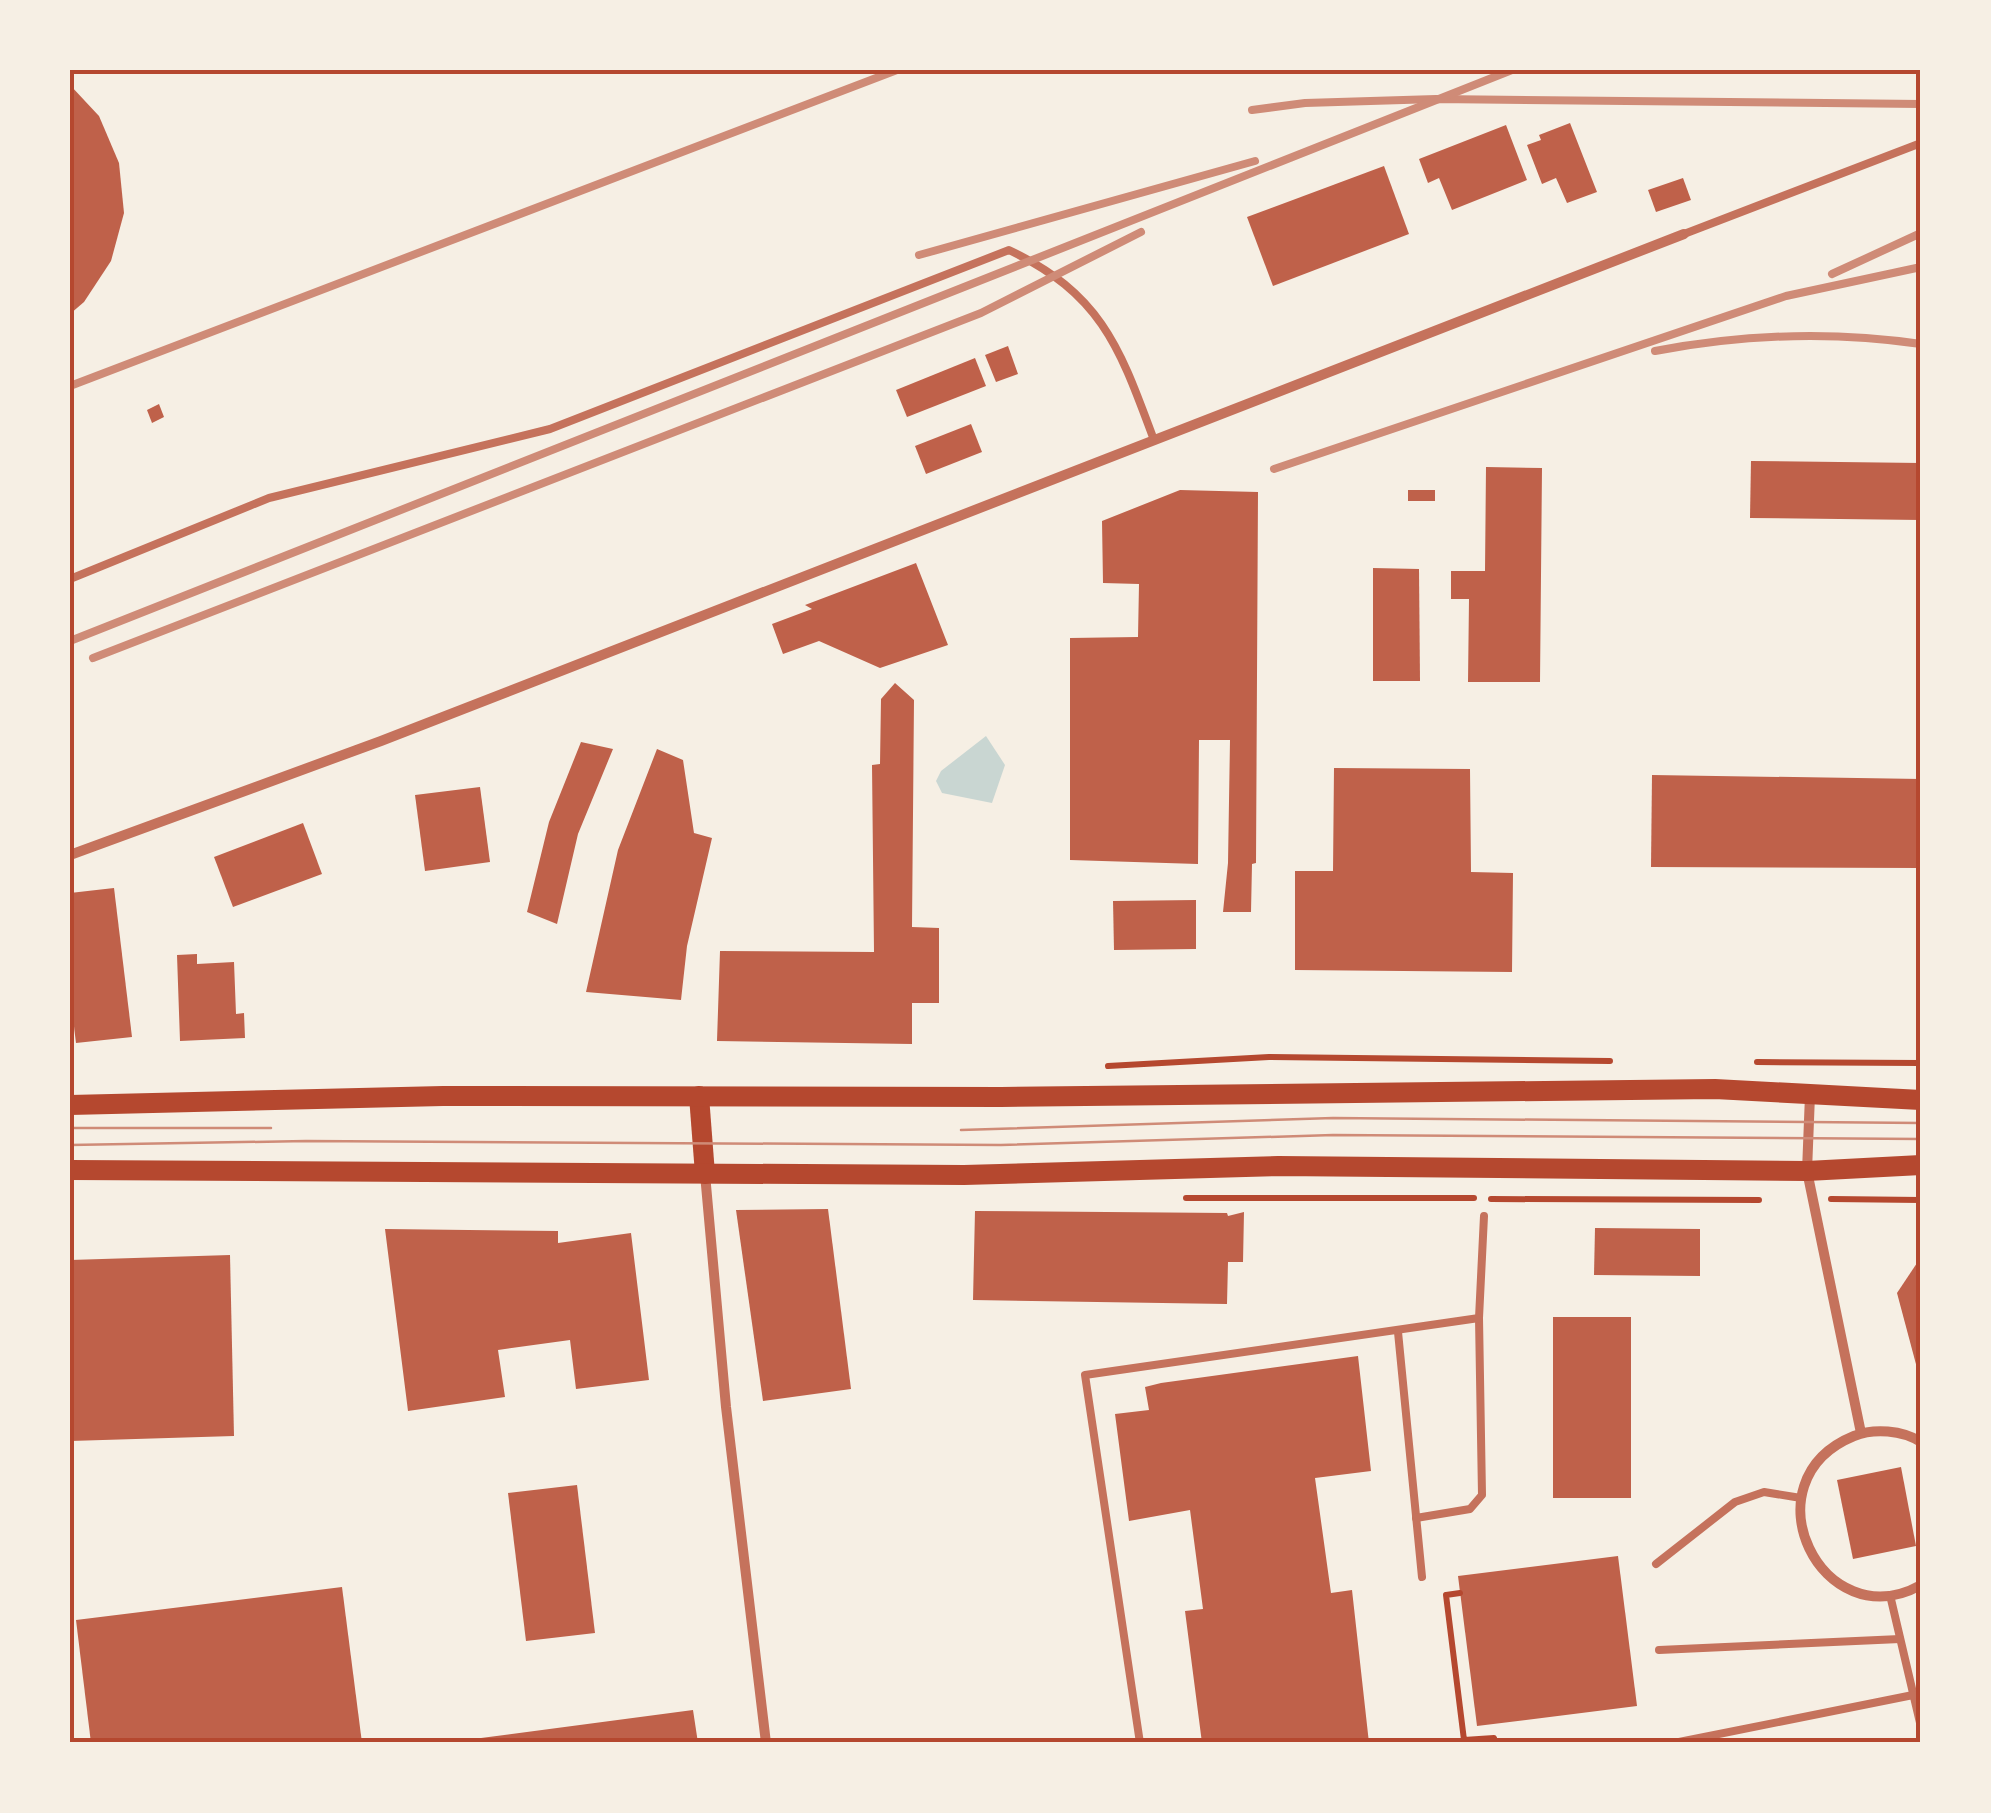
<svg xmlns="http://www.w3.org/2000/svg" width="1991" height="1813" viewBox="0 0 1991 1813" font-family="'Source Serif 4',serif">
<rect width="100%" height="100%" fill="#f6efe4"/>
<path fill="#c9d6d2" d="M 986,736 L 1005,765 L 992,803 L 942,793 L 936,781 L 941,771 Z"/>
<g fill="#bf614a">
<path d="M 70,85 L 99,116 L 119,163 L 124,213 L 111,261 L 84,302 L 70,314 Z"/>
<path d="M 1570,123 L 1597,192 L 1567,203 L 1556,178 L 1542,184 L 1527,145 L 1541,140 L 1539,135 Z"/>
<path d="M 1506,125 L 1527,180 L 1452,210 L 1439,178 L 1428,183 L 1419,159 Z"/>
<path d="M 1384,166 L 1409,234 L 1273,286 L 1247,217 Z"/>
<path d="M 1683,178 L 1691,200 L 1656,212 L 1648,190 Z"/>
<path d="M 1008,346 L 1018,374 L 996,382 L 985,355 Z"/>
<path d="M 975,358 L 986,386 L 907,417 L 896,390 Z"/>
<path d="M 159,404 L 164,417 L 152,423 L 147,410 Z"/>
<path d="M 971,424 L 982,452 L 926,474 L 915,446 Z"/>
<path d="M 1751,461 L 1921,463 L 1921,520 L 1750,518 Z"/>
<path d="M 1486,467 L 1542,468 L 1540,682 L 1468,682 L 1469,599 L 1451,599 L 1451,571 L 1485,571 Z"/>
<path d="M 1180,490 L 1258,492 L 1256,863 L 1252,864 L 1251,912 L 1223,912 L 1228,863 L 1230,740 L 1199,740 L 1198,864 L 1070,860 L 1070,638 L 1138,637 L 1139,584 L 1103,583 L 1102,521 Z"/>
<rect x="1408" y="490" width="27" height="11"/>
<path d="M 916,563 L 948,645 L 880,668 L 819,641 L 783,654 L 772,624 L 812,609 L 805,605 Z"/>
<path d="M 1373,568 L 1419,569 L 1420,681 L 1373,681 Z"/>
<path d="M 895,683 L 914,700 L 912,927 L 939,928 L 939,1003 L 912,1003 L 912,1044 L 717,1041 L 720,951 L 874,952 L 872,765 L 880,764 L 881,699 Z"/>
<path d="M 581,742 L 613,749 L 578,834 L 557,924 L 527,912 L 549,822 Z"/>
<path d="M 657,749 L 683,760 L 694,833 L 712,838 L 687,946 L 681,1000 L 586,992 L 618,850 Z"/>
<path d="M 1334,768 L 1470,769 L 1471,872 L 1513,873 L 1512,972 L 1295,970 L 1295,871 L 1333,871 Z"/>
<path d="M 1652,775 L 1921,779 L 1921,868 L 1651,867 Z"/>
<path d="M 480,787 L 490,862 L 425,871 L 415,795 Z"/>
<path d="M 303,823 L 322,874 L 233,907 L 214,857 Z"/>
<path d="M 114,888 L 132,1037 L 76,1043 L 70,994 L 70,893 Z"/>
<path d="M 1196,900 L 1196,949 L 1114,950 L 1113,901 Z"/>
<path d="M 197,954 L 197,964 L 234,962 L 236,1014 L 244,1013 L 245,1038 L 180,1041 L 177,955 Z"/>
<path d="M 828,1209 L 851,1389 L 763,1401 L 736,1210 Z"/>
<path d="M 975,1211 L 1227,1213 L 1228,1216 L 1244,1212 L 1243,1262 L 1228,1262 L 1227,1304 L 973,1300 Z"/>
<path d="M 1595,1228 L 1700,1229 L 1700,1276 L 1594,1275 Z"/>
<path d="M 385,1229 L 558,1231 L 558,1243 L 631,1233 L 649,1380 L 576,1389 L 570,1340 L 498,1350 L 505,1397 L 408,1411 Z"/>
<path d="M 230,1255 L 234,1436 L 70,1441 L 70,1260 Z"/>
<path d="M 1921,1257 L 1921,1383 L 1897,1293 Z"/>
<rect x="1553" y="1317" width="78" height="181"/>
<path d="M 1358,1356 L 1371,1471 L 1315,1478 L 1331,1593 L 1352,1590 L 1369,1743 L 1202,1743 L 1185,1611 L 1203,1609 L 1190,1510 L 1129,1521 L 1115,1414 L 1149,1410 L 1145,1387 L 1161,1383 Z"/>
<path d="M 1901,1467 L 1916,1546 L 1853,1559 L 1837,1480 Z"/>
<path d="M 577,1485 L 595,1633 L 526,1641 L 508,1493 Z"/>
<path d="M 1618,1556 L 1637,1706 L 1477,1726 L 1458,1576 Z"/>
<path d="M 342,1587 L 362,1743 L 91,1743 L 76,1620 Z"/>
<path d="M 693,1710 L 698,1743 L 458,1743 L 458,1741 Z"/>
</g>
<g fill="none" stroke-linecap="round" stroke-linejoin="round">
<g stroke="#b5482f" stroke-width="6">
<path d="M 1757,1062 L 1921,1063"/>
<path d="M 1108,1066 L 1269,1057 L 1610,1061"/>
<path d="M 1186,1198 L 1474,1198"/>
<path d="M 1491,1199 L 1759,1200"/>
<path d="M 1831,1199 L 1921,1200"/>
<path d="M 1460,1593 L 1446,1595 L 1464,1740 L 1494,1738 L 1496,1743"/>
</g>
<g stroke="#c5725c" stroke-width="8">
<path d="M 1684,234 L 1921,143"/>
<path d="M 70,579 L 269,498 L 550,429 L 1009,250 C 1103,295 1120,349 1154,440"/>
<path d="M 1398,1332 L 1422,1577"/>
<path d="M 1416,1518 L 1470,1509 L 1482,1495 L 1479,1318"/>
<path d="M 1656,1564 L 1735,1502 L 1764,1492 L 1801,1498"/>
<path d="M 1890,1595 L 1921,1727"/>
<path d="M 1659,1650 L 1900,1639"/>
<path d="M 1140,1743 L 1085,1375 L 1479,1318 L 1484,1216"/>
<path d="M 1674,1743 L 1913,1695"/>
</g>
<g stroke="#c5725c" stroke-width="10">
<path d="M 70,855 L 381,741 L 1684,234"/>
<path d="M 1810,1095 L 1807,1171 L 1861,1433"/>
<path d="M 705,1174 L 726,1407 L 766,1743"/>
<path d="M 1921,1442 C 1902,1430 1874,1428 1854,1436 C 1744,1481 1822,1640 1921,1585"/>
</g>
<g stroke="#b5482f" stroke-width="20">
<path d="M 699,1096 L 705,1174"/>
<path d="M 70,1105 L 443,1096 L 1001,1097 L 1715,1089 L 1921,1100"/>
<path d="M 70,1170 L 964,1175 L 1278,1166 L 1807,1171 L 1921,1165"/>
</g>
<g stroke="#cf8b77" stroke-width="2.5">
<path d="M 70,1128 L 271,1128"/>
<path d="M 961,1130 L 1333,1118 L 1921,1123"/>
<path d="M 70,1145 L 306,1141 L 1001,1145 L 1333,1135 L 1921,1139"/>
</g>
<g stroke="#cf8b77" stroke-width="8">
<path d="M 1252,110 L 1305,103 L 1436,99 L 1921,104"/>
<path d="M 919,255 L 1255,161"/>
<path d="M 1832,274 L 1921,233"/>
<path d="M 1655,351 C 1744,334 1832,331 1921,344"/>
<path d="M 70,386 L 897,70"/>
<path d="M 1274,469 L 1786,296 L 1921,267"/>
<path d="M 70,641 L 1512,70"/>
<path d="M 93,658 L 981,313 L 1141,232"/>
</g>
</g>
<rect width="1991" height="1813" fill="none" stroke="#f6efe4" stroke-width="145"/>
<rect x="72" y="72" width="1846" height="1668" fill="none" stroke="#b5482f" stroke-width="4"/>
</svg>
